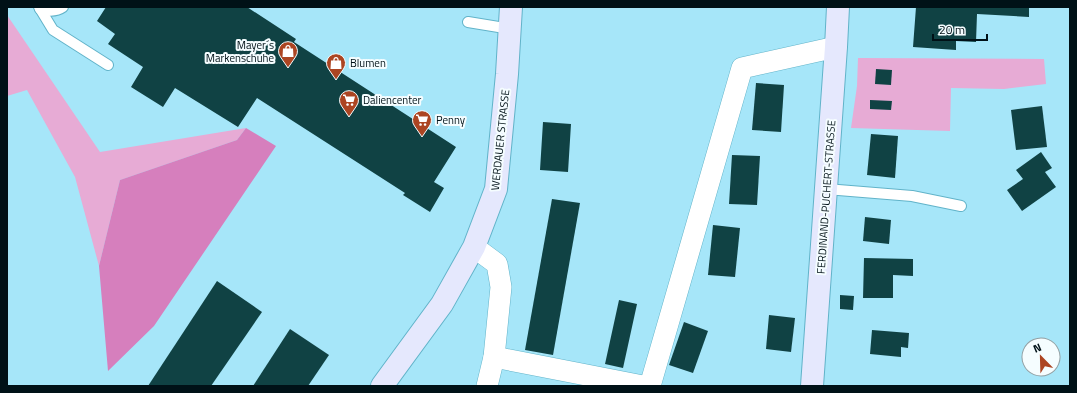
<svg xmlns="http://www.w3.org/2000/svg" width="1077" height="393" viewBox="0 0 1077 393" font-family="'Titillium Web',sans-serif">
<rect width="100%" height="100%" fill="#a6e6f9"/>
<g fill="#e7abd5">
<path d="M 7,15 L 100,152 L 246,128 L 237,140 L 120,180 L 99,266 L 75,177 L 27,90 L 7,96 Z"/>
<path d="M 858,58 L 1044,59 L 1046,84 L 1004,89 L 951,88 L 950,131 L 851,128 L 857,86 Z"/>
</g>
<path fill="#d67fbd" d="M 246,128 L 276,146 L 154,326 L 108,371 L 99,266 L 120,180 L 237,140 Z"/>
<g fill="#104244">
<path d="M 106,7 L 247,7 L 296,39 L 294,42 L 456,147 L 434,182 L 444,188 L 430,212 L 403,195 L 405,193 L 257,98 L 238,127 L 175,88 L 163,107 L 131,87 L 143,67 L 108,44 L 115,34 L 97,21 Z"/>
<path d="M 916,7 L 1029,7 L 1029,17 L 977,14 L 976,42 L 956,41 L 956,50 L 913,47 Z"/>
<path d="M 876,69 L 892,70 L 891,85 L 875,84 Z"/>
<path d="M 756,83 L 784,85 L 781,132 L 752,130 Z"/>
<path d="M 870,100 L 892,101 L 891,110 L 870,109 Z"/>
<path d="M 1042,106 L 1047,147 L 1016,150 L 1011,110 Z"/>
<path d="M 543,122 L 571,124 L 568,172 L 540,170 Z"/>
<path d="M 871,134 L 898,136 L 895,178 L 867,175 Z"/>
<path d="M 1041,152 L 1052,168 L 1045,172 L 1056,187 L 1022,211 L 1007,190 L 1023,179 L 1016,170 Z"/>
<path d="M 732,155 L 760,156 L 757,205 L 729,204 Z"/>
<path d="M 552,199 L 580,203 L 553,355 L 525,350 Z"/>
<path d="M 865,217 L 891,220 L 889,244 L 863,241 Z"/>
<path d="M 713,225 L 740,228 L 735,277 L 708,275 Z"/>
<path d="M 864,258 L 913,259 L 913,276 L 893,275 L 893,298 L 863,298 Z"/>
<path d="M 217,281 L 262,312 L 211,386 L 148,386 Z"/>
<path d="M 840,295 L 854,296 L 853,310 L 840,309 Z"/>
<path d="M 619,300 L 637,304 L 623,368 L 605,364 Z"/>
<path d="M 769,315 L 795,318 L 791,352 L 766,349 Z"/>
<path d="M 684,322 L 708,331 L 693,373 L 669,365 Z"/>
<path d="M 290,329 L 329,355 L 308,386 L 253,386 Z"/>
<path d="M 872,330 L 909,333 L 908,348 L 901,347 L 901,357 L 870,354 Z"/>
</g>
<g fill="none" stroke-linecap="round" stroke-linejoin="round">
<defs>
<g id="lane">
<path d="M 39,7 L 53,30 L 108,65"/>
<path d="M 40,9 C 47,11 56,12 63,7"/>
<path d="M 468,22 L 511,29"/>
<path d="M 826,189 L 912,196 L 961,206"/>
</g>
<g id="street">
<path d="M 474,247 L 497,264 L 501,287 L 494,357 L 487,386"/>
<path d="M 494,357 L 643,386"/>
<path d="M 650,386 L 742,68 L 836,47"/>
</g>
<g id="secondary">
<path d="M 382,386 L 442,304 L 474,247 L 496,189 L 507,74 L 511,7"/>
<path d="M 812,386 L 836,47 L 838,7"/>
</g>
</defs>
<use href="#lane" stroke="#61b3c9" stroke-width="12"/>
<use href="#street" stroke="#61b3c9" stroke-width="22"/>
<use href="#secondary" stroke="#61b3c9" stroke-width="24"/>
<use href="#lane" stroke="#fff" stroke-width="10"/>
<use href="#street" stroke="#fff" stroke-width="21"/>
<use href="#secondary" stroke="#e5e8fd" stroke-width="22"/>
</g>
<defs>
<symbol id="shop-pin" viewBox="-11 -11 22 30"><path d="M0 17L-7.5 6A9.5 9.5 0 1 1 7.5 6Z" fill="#ac4522" stroke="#f5fdff"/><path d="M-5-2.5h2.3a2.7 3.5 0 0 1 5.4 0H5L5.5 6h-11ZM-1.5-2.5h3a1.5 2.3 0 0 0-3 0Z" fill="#fff"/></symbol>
<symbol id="supermarket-pin" viewBox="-11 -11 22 30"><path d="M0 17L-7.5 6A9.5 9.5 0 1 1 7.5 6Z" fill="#ac4522" stroke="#f5fdff"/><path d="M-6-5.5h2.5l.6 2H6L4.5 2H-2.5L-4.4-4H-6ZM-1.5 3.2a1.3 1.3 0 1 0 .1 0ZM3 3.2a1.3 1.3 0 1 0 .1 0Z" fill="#fff"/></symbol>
</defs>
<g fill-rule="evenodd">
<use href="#shop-pin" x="277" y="40" width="22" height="30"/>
<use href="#shop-pin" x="325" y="52" width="22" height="30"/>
<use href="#supermarket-pin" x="338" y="89" width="22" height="30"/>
<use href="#supermarket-pin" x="411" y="109" width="22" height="30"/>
</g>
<g text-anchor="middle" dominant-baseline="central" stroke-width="4" stroke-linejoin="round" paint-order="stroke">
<g font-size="11" fill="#001117" stroke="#f5fdff" text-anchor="start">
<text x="274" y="45" text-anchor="end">Mayer´s<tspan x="274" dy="13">Markenschuhe</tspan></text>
<text x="350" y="63">Blumen</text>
<text x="363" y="100">Daliencenter</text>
<text x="436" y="120">Penny</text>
</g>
<g font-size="11" fill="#001117" stroke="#f5fdff">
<text transform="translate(500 140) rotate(-84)">WERDAUER STRASSE</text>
<text transform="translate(826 197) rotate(-86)">FERDINAND-PUCHERT-STRASSE</text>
</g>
</g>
<rect width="1077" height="393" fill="none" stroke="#001117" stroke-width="16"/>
<g transform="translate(1041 357) rotate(337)"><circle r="19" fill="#f5fdff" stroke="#939fa2"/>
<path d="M0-3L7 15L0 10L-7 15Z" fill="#ac4522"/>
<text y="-6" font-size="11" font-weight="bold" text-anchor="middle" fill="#001117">N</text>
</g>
<path d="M933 34v6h54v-6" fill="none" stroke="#001117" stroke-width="2"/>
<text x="939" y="34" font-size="12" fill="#001117" stroke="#f5fdff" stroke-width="3" paint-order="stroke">20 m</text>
</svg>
